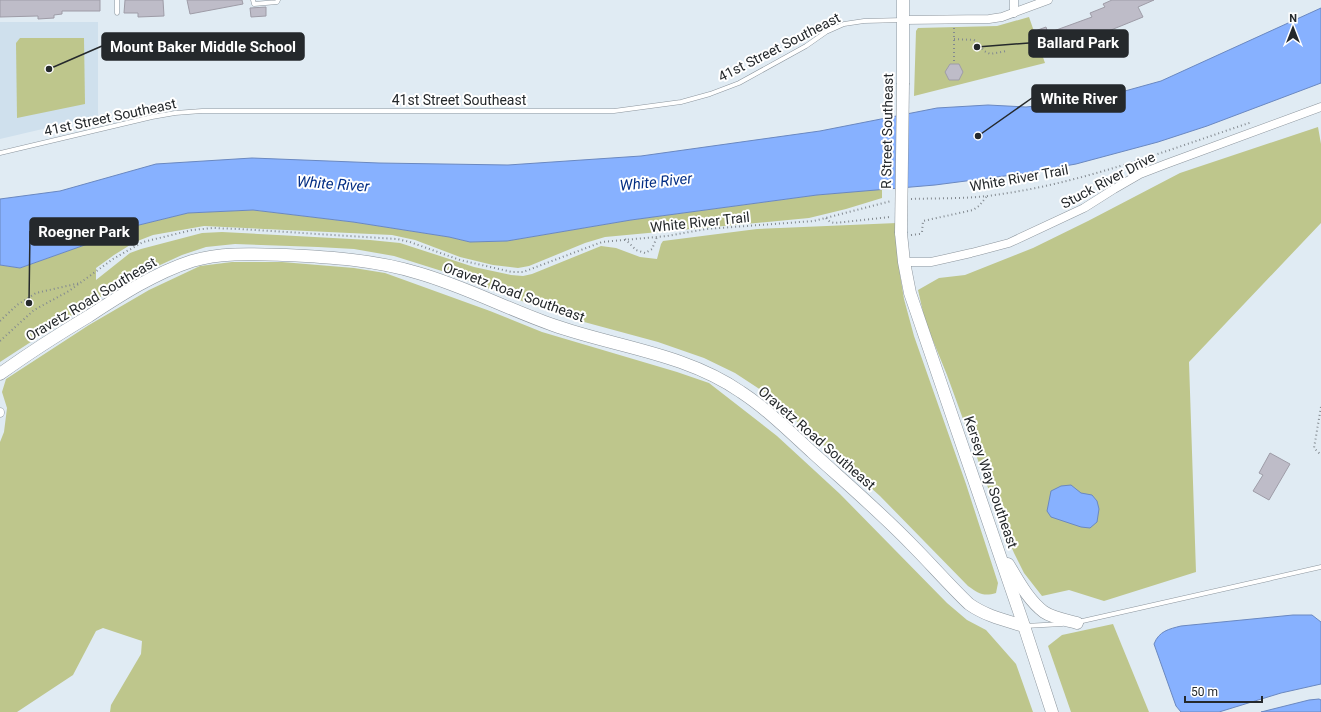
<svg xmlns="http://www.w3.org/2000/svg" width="1321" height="712" viewBox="0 0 1321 712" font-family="Roboto,sans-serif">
<rect width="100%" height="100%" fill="#e0ebf3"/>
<path fill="#cfe0ed" d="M 0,22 L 98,22 L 98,116 L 0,139 Z"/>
<g fill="#bec68c">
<path d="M 1029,17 L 1045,63 L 914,96 L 916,31 L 918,28 L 997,26 Z"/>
<path d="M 20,38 L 84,38 L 85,104 L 17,118 L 16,43 Z"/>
<path d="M 1318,127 L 1321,144 L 1321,223 L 1189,362 L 1196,572 L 1104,601 L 1069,590 L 1042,596 L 1024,573 L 1014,553 L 999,518 L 947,375 L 925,321 L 918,290 L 939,278 L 965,275 L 1033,248 L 1088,221 L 1180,173 Z"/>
<path d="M 882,189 L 882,198 L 846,209 L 809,218 L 605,237 L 585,243 L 529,266 L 518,268 L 493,265 L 460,257 L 415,240 L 392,235 L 204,226 L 153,235 L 135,242 L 114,255 L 96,268 L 96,280 L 130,253 L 141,249 L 202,233 L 222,232 L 370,240 L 400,243 L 474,267 L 511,275 L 523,276 L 532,274 L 601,246 L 616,248 L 640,257 L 657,259 L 661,244 L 663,241 L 757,229 L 897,223 L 900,274 L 904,299 L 914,336 L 966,484 L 998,583 L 996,593 C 983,597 978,593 968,586 L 880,496 L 764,392 L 735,373 L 704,358 L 658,342 L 562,316 L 445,272 L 394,256 L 354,249 L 318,247 L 235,244 L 206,247 L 182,255 L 147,271 L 100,297 L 0,362 L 0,265 L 20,268 L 96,241 L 131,227 L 188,213 L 253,210 L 353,222 L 449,237 L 470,242 L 507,241 L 631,220 L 817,195 Z"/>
<path d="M 232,262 L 282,262 L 354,268 L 385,273 L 490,311 L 542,332 L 677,372 L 709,383 L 777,436 L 840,494 L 947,603 L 967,620 L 986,630 L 1016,664 L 1033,712 L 110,712 L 111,705 L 141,654 L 142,641 L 103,628 L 96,631 L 73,675 L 17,712 L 0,712 L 0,442 L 4,432 L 7,408 L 2,392 L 6,379 L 89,325 L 149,290 L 200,266 Z"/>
<path d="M 1113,624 L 1149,712 L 1071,712 L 1048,646 L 1062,635 Z"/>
</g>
<g fill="#87b1ff" stroke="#6a88c0">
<path d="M 1321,8 L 1321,83 L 1207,126 L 1158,142 L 1076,164 L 1020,174 L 935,185 L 817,195 L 631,220 L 507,241 L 470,242 L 449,237 L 353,222 L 253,210 L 188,213 L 131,227 L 96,241 L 20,268 L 0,265 L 0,199 L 60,191 L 156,164 L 252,158 L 379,163 L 508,165 L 641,156 L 820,131 L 937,108 L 988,105 L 1026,107 L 1096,99 L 1161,81 Z"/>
<path d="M 1071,485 L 1081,493 L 1092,495 L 1097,501 L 1099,509 L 1097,522 L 1090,528 L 1081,527 L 1051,517 L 1047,511 L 1051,491 L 1061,486 Z"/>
<path d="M 1293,615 L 1312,615 L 1321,622 L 1321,684 L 1281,693 L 1219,712 L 1181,712 L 1176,706 L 1154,644 C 1159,631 1169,629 1181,626 Z"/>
<path d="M 1319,699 L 1321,700 L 1321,712 L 1261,712 L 1309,700 Z"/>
</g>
<g fill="#bebcc8" stroke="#9e9ca7">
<path d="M 0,0 L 100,0 L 100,11 L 62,11 L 62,14 L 54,15 L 54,18 L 38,19 L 38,16 L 0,17 Z"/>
<path d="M 125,0 L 163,0 L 164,16 L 138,17 L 138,13 L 124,13 Z"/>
<path d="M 187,0 L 242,0 L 243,4 L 190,14 Z"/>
<path d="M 1112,0 L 1154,0 L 1138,7 L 1143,17 L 1079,43 L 1079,42 L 1044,55 L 1035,31 L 1046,27 L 1048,33 L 1092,17 L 1090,13 L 1105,7 L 1103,4 Z"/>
<path d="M 266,7 L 266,16 L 251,17 L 250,8 Z"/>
<path d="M 950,64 L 959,64 L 963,72 L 959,80 L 949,80 L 945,72 Z"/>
<path d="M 1270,453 L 1290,464 L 1269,500 L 1253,491 L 1263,475 L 1259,473 Z"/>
</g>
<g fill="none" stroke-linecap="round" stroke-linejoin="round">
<defs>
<g id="lane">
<path d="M 253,0 L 254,4 L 277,2 L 278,0"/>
<path d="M 117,13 L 117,0"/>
<path d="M 0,153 L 152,117 L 175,113 L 202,111 L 614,111 L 681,102 L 710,94 L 739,83 L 806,46 L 826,32 L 844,24 L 864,21 L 903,20"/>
<path d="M 1078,622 L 1321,567"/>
<path d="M 1025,626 L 1062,624"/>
</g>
<g id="street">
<path d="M 1014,0 L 1014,13"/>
<path d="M 903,20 L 989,19 L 1002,17 L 1048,0"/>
<path d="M 904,262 L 931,262 L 971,253 L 1009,243 L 1084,208 L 1114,189 L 1140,174 L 1166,164 L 1321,107"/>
<path d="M 0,412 L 0,413"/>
</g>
<g id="secondary">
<path d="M 903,83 L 903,0"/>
<path d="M 901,233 L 904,262 L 910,293 L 1024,626 L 1052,712"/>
<path d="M 0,374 C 29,353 59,334 89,316 C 121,295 155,273 192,261 C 222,252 254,254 286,255 C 330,257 375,260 418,273 C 464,286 507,309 553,325 C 615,347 685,353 741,392 C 767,409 790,432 813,453 C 846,483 880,512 911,544 C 931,564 949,585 969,604 C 986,616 1004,620 1024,626"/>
<path d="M 1008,564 C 1018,580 1028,600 1044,612 C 1053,618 1066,620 1077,623"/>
</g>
</defs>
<use href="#lane" stroke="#8c959d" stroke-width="5"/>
<use href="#street" stroke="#8c959d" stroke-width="9"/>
<use href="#secondary" stroke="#8c959d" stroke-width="13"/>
<g stroke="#838a90" stroke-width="2" stroke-dasharray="1 3" stroke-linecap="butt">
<path d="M 954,28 L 954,64"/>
<path d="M 954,39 L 974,40 L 979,44 L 984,51 L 990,54 L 1007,51"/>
<path d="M 911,199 C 936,198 962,199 987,196 C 1078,185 1165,151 1252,122"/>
<path d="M 826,218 L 830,222 L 835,223 L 890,217"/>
<path d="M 911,235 L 920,234 L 922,232 L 923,221 L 973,210 L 979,206 L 987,196"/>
<path d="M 625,239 L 636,250 L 645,253 L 652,249 L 657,237"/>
<path d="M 0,321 L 17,305 L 36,293 L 80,283"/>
<path d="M 0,341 L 34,310 L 69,291 L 113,259 L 143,242 L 192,230 L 213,228 L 238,229 L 397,239 L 410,242 L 460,260 L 512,272 L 523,272 L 602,242 L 667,236 L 706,229 L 814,221 L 891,201"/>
<path d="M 1321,407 L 1314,448 L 1321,455"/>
</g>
<use href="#lane" stroke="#fff" stroke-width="4"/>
<use href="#street" stroke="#fff" stroke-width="8"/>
<use href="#secondary" stroke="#fff" stroke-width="12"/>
<defs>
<path id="secondary-bridge" d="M 901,233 L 903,83"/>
</defs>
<use href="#secondary-bridge" stroke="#8c959d" stroke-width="13" stroke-linecap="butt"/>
<use href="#secondary-bridge" stroke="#fff" stroke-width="12"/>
</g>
<g text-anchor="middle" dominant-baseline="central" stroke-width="4" stroke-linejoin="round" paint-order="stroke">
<g font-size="14" fill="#25292c" stroke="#fff">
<text transform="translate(779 47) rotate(-27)">41st Street Southeast</text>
<text x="459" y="100">41st Street Southeast</text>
<text transform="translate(110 117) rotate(-12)">41st Street Southeast</text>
<text transform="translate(887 131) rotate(-89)">R Street Southeast</text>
<text transform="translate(1019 178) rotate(-10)">White River Trail</text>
<text transform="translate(1108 180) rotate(-28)">Stuck River Drive</text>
<text transform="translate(700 222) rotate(-6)">White River Trail</text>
<text transform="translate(514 292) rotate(20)">Oravetz Road Southeast</text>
<text transform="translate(91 299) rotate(-31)">Oravetz Road Southeast</text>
<text transform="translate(817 438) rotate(41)">Oravetz Road Southeast</text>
<text transform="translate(991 482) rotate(71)">Kersey Way Southeast</text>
</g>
<g font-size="15" font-style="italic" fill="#032e84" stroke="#fff">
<text transform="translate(656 182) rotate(-6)">White River</text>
<text transform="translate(333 184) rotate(4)">White River</text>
</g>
</g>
<path fill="none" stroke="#25292c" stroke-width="1.5" d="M977 47L1029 43M49 69L102 46M978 136L1032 98M29 303L30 231"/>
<g fill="#25292c" stroke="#fff" stroke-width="1.5">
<circle cx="977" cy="47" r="4"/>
<circle cx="49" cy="69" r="4"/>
<circle cx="978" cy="136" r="4"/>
<circle cx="29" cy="303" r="4"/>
</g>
<g fill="#25292c" stroke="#25292c" stroke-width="1.5">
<rect x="1029" y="30" width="99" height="27" rx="4"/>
<rect x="102" y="33" width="202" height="27" rx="4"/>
<rect x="1032" y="85" width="93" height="27" rx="4"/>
<rect x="30" y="218" width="108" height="27" rx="4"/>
</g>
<g font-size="15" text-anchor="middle" font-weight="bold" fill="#fff">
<text x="1078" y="48">Ballard Park</text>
<text x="203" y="52">Mount Baker Middle School</text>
<text x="1079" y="104">White River</text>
<text x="84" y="237">Roegner Park</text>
</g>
<g transform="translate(1293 28)" stroke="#ffffff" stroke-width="3" paint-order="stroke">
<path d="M0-3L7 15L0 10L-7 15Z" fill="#25292c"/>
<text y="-6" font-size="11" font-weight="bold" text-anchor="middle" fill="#25292c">N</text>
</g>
<path d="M1185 696v6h77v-6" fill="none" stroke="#25292c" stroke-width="2"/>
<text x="1191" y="696" font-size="12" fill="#25292c" stroke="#ffffff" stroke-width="3" paint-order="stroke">50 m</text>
</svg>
